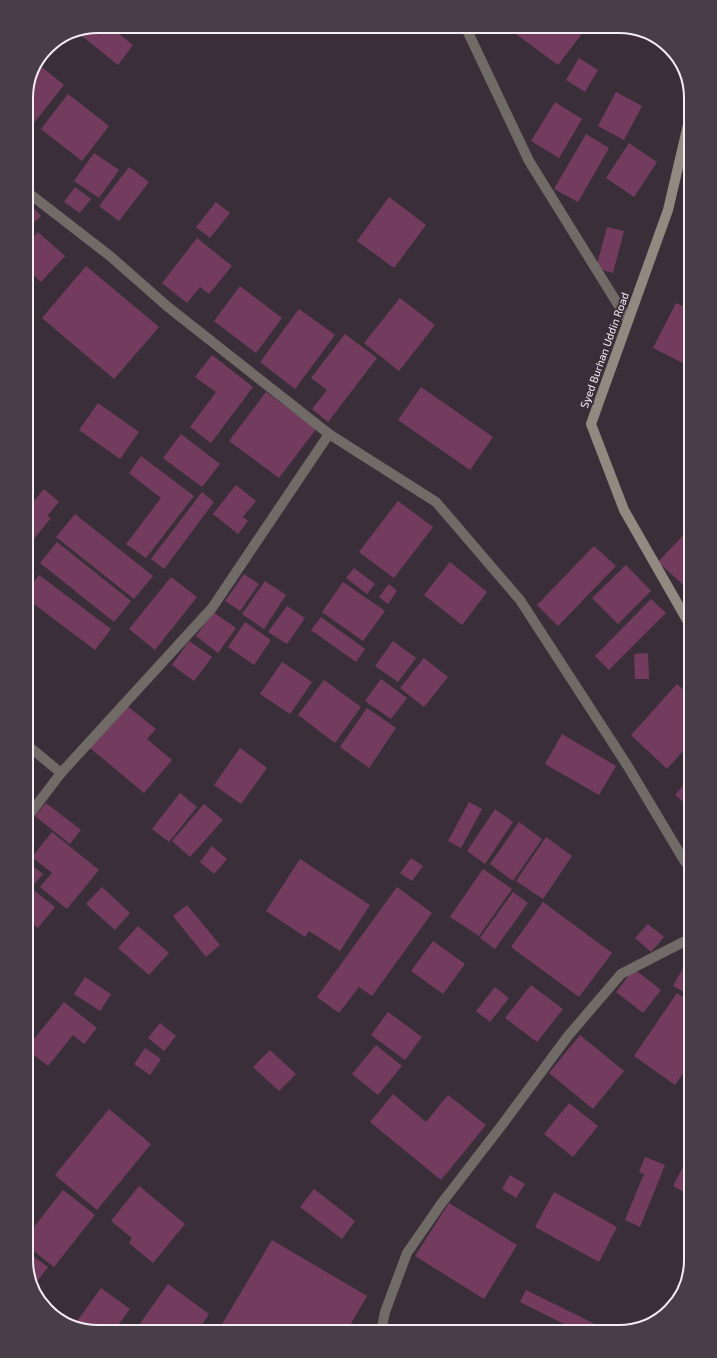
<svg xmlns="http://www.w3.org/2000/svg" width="717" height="1358" viewBox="0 0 717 1358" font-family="'Exo 2',sans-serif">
<rect width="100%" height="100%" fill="#3a2f39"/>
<g fill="#733c5e">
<path d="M 98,26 L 109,26 L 133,45 L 118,65 L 82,36 L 89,28 Z"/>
<path d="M 516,26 L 588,26 L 558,65 L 512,31 Z"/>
<path d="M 579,58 L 598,70 L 585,92 L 566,80 Z"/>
<path d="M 39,65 L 64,85 L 26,133 L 26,94 Z"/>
<path d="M 616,92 L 642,106 L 624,140 L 598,126 Z"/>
<path d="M 68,94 L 109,126 L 82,161 L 41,129 Z"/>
<path d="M 555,102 L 582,119 L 559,158 L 531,141 Z"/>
<path d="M 586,134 L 609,148 L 578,202 L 554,189 Z"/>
<path d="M 629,143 L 657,162 L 634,197 L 606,178 Z"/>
<path d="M 94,153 L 119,170 L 99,198 L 74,181 Z"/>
<path d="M 129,167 L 149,182 L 119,221 L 99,206 Z"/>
<path d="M 75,187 L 91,199 L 80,213 L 64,202 Z"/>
<path d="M 389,197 L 426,225 L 394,268 L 357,241 Z"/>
<path d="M 26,200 L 41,216 L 26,230 Z"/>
<path d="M 216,202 L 230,213 L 210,238 L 196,227 Z"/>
<path d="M 607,227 L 624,231 L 613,273 L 596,268 Z"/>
<path d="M 38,232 L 65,256 L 41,282 L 26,268 L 26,245 Z"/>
<path d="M 197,238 L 232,266 L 209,294 L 200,287 L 187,303 L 162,283 Z"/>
<path d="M 86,266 L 159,327 L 114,379 L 42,318 Z"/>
<path d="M 691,279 L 691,295 L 684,292 Z"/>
<path d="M 240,286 L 282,318 L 256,353 L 214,321 Z"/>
<path d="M 400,298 L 435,325 L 399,371 L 364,343 Z"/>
<path d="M 676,303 L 691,310 L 691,367 L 653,348 Z"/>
<path d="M 299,309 L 335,335 L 295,389 L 260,362 Z"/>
<path d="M 345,334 L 377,358 L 328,422 L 312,409 L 327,390 L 311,378 Z"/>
<path d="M 212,355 L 253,387 L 211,443 L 190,427 L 216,392 L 195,377 Z"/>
<path d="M 421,387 L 493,437 L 470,470 L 398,420 Z"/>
<path d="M 266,392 L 316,429 L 279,478 L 229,441 Z"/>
<path d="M 98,403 L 139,432 L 120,459 L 79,430 Z"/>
<path d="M 181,434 L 220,464 L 202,487 L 163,458 Z"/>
<path d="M 141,456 L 194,496 L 146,558 L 126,544 L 161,498 L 129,473 Z"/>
<path d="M 236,485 L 256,501 L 243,517 L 248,521 L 238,534 L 213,514 Z"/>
<path d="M 44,489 L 59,502 L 47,516 L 51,518 L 32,541 L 26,536 L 26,511 Z"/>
<path d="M 202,492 L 214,502 L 164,569 L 151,559 Z"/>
<path d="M 398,501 L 433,527 L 394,578 L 359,552 Z"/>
<path d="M 75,514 L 153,576 L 134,599 L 56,537 Z"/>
<path d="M 691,527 L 691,592 L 658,562 Z"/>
<path d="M 57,542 L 131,601 L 114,622 L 40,563 Z"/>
<path d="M 594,546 L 616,566 L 558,626 L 537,605 Z"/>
<path d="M 450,562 L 487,592 L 462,625 L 424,595 Z"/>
<path d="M 626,565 L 651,591 L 618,624 L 592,598 Z"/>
<path d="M 354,568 L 375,584 L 367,594 L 346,578 Z"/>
<path d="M 244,574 L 259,584 L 240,611 L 225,601 Z"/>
<path d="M 39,575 L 111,629 L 95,650 L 26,598 L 26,592 Z"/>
<path d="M 171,577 L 197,597 L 155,650 L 129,629 Z"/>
<path d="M 265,581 L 286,595 L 264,629 L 242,614 Z"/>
<path d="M 343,582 L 385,611 L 363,641 L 322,612 Z"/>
<path d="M 389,584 L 397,591 L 388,604 L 379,597 Z"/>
<path d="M 651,599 L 666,613 L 609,670 L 595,656 Z"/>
<path d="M 287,606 L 305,618 L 287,644 L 268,632 Z"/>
<path d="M 213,612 L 236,628 L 218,653 L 196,636 Z"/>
<path d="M 321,617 L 365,649 L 356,662 L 311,630 Z"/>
<path d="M 245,622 L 271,640 L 254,665 L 228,647 Z"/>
<path d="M 189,641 L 212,657 L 194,681 L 172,665 Z"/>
<path d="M 393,641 L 416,658 L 398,682 L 375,666 Z"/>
<path d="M 648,653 L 649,679 L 635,679 L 634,654 Z"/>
<path d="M 424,658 L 448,677 L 424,707 L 400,688 Z"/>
<path d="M 282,662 L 312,682 L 290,714 L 260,694 Z"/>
<path d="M 381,679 L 407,698 L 391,719 L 365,701 Z"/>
<path d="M 324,680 L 361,707 L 335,743 L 298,715 Z"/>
<path d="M 677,684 L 691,696 L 691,742 L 667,769 L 631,735 Z"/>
<path d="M 126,705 L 156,729 L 147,739 L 172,760 L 144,793 L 90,748 Z"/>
<path d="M 367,708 L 396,728 L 369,768 L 340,747 Z"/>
<path d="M 562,734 L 616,766 L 599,795 L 545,764 Z"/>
<path d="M 240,748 L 267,768 L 241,804 L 214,785 Z"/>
<path d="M 26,772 L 32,777 L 26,786 Z"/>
<path d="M 691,776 L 691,808 L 675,795 Z"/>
<path d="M 180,793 L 197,807 L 169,842 L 152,829 Z"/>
<path d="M 469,802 L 482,809 L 461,848 L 448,841 Z"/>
<path d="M 46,803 L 81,830 L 70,844 L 35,816 Z"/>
<path d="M 204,804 L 223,820 L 190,857 L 172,841 Z"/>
<path d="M 495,809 L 513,822 L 485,864 L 467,851 Z"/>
<path d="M 519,822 L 542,839 L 513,881 L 490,864 Z"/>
<path d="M 52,832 L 99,870 L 67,909 L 40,887 L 52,873 L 32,857 Z"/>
<path d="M 546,837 L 572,856 L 543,899 L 516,881 Z"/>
<path d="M 212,846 L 227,859 L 214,874 L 200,862 Z"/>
<path d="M 411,858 L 423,866 L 412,881 L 400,873 Z"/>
<path d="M 300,859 L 370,905 L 340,951 L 309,931 L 305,937 L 266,911 Z"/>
<path d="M 26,861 L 43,874 L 31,888 L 55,907 L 38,928 L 26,919 Z"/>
<path d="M 483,869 L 512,889 L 479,936 L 450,917 Z"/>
<path d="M 102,887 L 130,913 L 115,930 L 86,904 Z"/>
<path d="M 397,887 L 432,913 L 372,996 L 359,987 L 339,1013 L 317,997 Z"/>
<path d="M 513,892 L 528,903 L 495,949 L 480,938 Z"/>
<path d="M 543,902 L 612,953 L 579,997 L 511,947 Z"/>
<path d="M 187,905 L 220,945 L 206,957 L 173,916 Z"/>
<path d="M 691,908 L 691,925 L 684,920 Z"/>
<path d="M 648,924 L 664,937 L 651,952 L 635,938 Z"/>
<path d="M 138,926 L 169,953 L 149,975 L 118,948 Z"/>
<path d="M 433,941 L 465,964 L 443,994 L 411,971 Z"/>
<path d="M 691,954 L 691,996 L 673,986 Z"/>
<path d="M 634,969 L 661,990 L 643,1013 L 616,992 Z"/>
<path d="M 85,977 L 111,994 L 100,1011 L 74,994 Z"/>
<path d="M 531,985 L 563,1009 L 537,1042 L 505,1018 Z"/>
<path d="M 495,987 L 509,998 L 490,1022 L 476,1011 Z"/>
<path d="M 677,993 L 691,1003 L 691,1062 L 675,1085 L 634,1056 Z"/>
<path d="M 64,1002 L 97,1028 L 84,1044 L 73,1035 L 48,1066 L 26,1049 Z"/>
<path d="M 388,1012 L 422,1037 L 405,1060 L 371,1035 Z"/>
<path d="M 160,1023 L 176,1036 L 164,1051 L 148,1038 Z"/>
<path d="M 580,1035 L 624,1071 L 593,1109 L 549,1073 Z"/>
<path d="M 376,1045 L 402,1066 L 378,1095 L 352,1074 Z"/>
<path d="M 145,1048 L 161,1059 L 150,1075 L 134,1064 Z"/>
<path d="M 270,1050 L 296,1074 L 279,1091 L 253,1067 Z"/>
<path d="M 26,1085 L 34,1092 L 26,1101 Z"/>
<path d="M 393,1094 L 426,1122 L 448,1095 L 486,1125 L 441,1180 L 370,1122 Z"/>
<path d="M 569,1103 L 598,1126 L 573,1157 L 544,1134 Z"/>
<path d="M 109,1109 L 151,1144 L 97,1210 L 55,1175 Z"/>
<path d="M 26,1147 L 32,1152 L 26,1160 Z"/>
<path d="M 691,1152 L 691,1196 L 673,1186 Z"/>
<path d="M 645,1157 L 665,1165 L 640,1227 L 625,1220 L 644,1174 L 639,1172 Z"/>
<path d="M 510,1175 L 525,1184 L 516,1198 L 502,1189 Z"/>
<path d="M 139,1186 L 185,1224 L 153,1263 L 129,1243 L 132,1238 L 111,1221 Z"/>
<path d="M 314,1189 L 355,1221 L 342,1239 L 300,1207 Z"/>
<path d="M 63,1190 L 95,1215 L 54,1267 L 26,1245 L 26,1237 Z"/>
<path d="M 554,1192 L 617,1227 L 599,1262 L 535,1227 Z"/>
<path d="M 449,1203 L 517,1245 L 484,1299 L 415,1256 Z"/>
<path d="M 272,1240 L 367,1296 L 346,1332 L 218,1331 Z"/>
<path d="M 26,1251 L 48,1267 L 32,1288 L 26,1260 Z"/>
<path d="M 687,1264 L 690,1265 L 677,1301 Z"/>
<path d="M 168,1284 L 209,1314 L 197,1332 L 134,1332 Z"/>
<path d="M 101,1288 L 130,1309 L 113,1332 L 100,1332 L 96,1329 L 94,1332 L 75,1324 Z"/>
<path d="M 526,1290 L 597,1325 L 594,1332 L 580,1332 L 520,1302 Z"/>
</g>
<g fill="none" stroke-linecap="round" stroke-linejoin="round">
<g stroke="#706b66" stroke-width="10">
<path d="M 465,26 L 529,161 L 627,319"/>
<path d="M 26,191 L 110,256 L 168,307 L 329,434 L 436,502 L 520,600 L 627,765 L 685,862 L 691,867"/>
<path d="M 26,744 L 61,773"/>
<path d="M 26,819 L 61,773 L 212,608 L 329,434"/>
<path d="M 381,1332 L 385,1312 L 407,1253 L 441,1204 L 502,1125 L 568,1036 L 621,974 L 691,938"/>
</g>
<path stroke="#928981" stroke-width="10" d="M 691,627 L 624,510 L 591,424 L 668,210 L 691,112"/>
</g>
<g text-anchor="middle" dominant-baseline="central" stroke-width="4" stroke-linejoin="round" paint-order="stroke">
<g font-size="11" fill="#f4edf3" stroke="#3a2f39">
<text transform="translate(604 350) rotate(-70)">Syed Burhan Uddin Road</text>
</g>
</g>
<path d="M0 0H717V1358H0ZM98 33H619A65 65 0 0 1 684 98V1260A65 65 0 0 1 619 1325H98A65 65 0 0 1 33 1260V98A65 65 0 0 1 98 33Z" fill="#493e48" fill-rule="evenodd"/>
<path fill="none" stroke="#f4edf3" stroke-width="2" d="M98 33H619A65 65 0 0 1 684 98V1260A65 65 0 0 1 619 1325H98A65 65 0 0 1 33 1260V98A65 65 0 0 1 98 33Z"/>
</svg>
